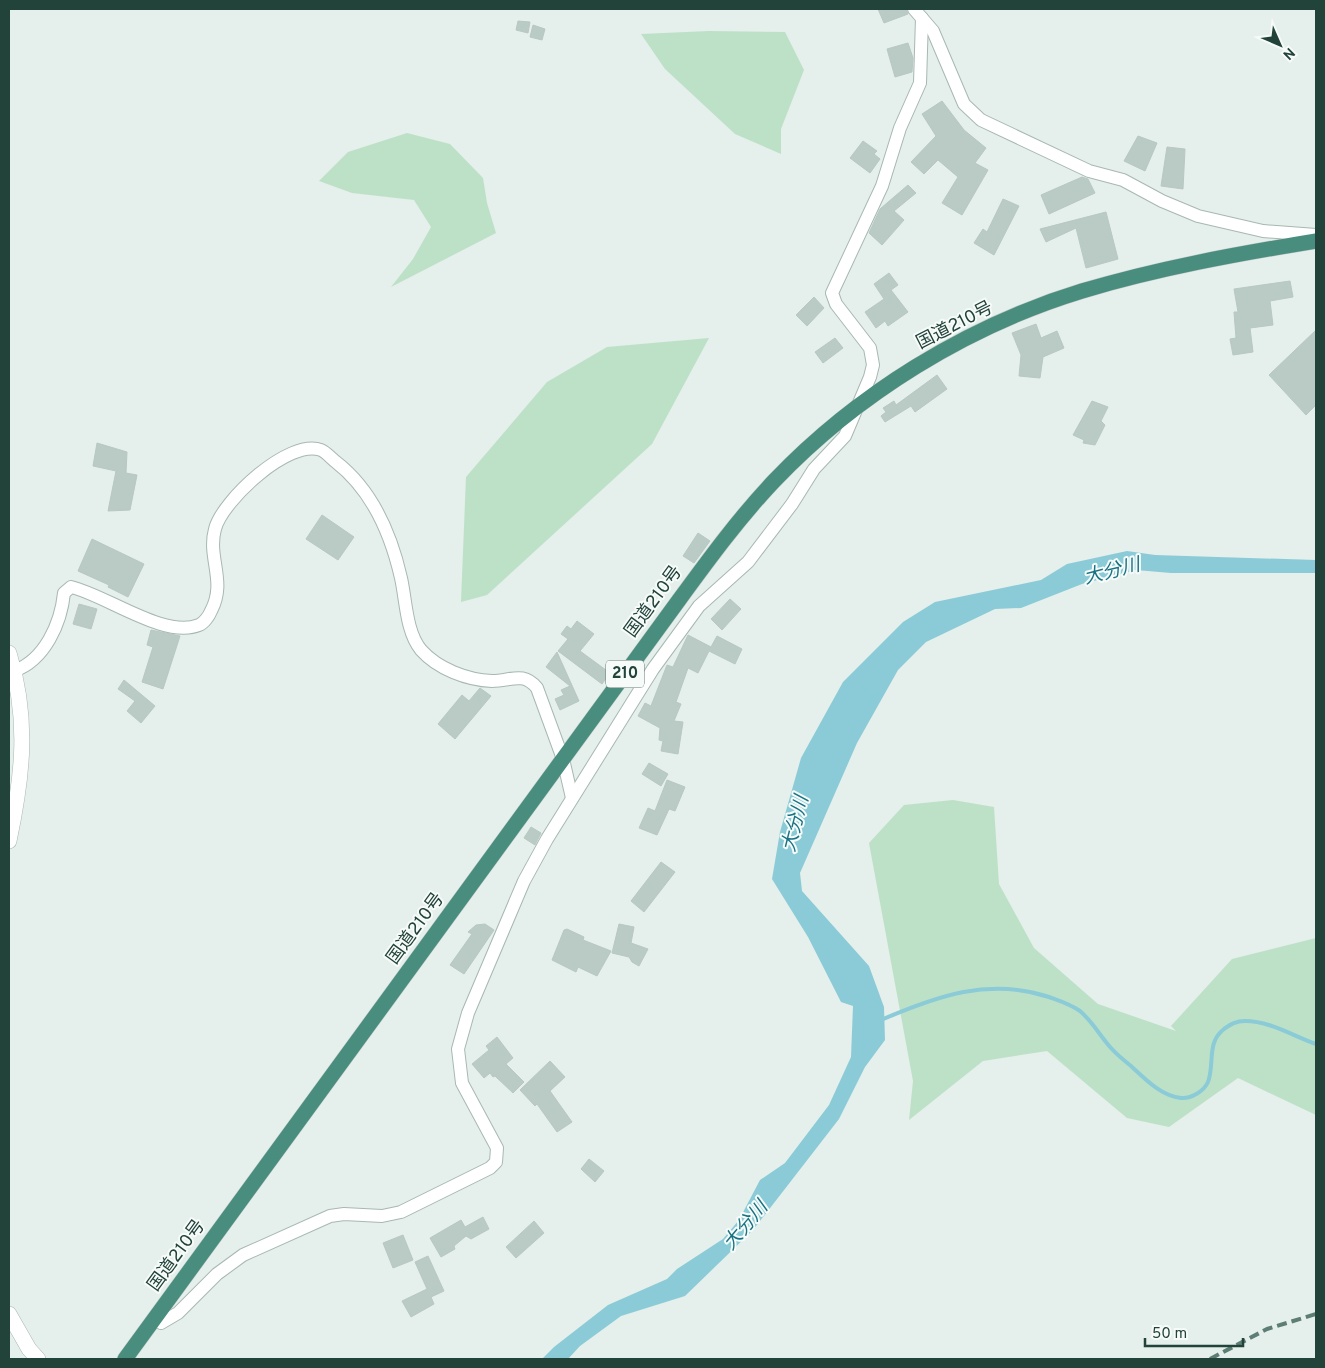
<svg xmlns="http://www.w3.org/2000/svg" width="1325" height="1368" viewBox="0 0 1325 1368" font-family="Overpass,'Noto Sans JP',sans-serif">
<rect width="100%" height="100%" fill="#e5efeb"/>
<g fill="#bde1c7">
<path d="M 709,31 L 785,32 L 804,70 L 781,129 L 781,154 L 735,134 L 665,69 L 641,34 Z"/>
<path d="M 407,133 L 450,144 L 483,178 L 487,203 L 496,233 L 391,287 L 413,259 L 431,227 L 414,200 L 352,193 L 319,181 L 348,152 Z"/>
<path d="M 709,338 L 652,444 L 487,595 L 461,602 L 466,477 L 547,382 L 607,347 Z"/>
<path d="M 953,800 L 994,807 L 999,884 L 1034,948 L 1098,1004 L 1176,1031 L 1171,1026 L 1232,959 L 1316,938 L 1316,1115 L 1238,1078 L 1169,1127 L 1127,1118 L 1047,1051 L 983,1061 L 909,1120 L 913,1081 L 869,843 L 904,805 Z"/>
</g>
<path fill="#8acbd7" d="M 1127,551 L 1155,555 L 1316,560 L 1316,573 L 1171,573 L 1136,570 L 1082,584 L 1021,608 L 995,609 L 926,642 L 898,670 L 857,743 L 800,873 L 802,891 L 869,966 L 884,1007 L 885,1040 L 865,1067 L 839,1119 L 753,1230 L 685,1296 L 621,1316 L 580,1346 L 568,1359 L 542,1359 L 554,1347 L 608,1305 L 667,1279 L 677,1269 L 723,1239 L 739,1220 L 760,1180 L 785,1163 L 829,1105 L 851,1057 L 853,1006 L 841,1002 L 808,937 L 772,879 L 780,832 L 801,758 L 843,682 L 903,622 L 935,602 L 1041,580 L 1067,564 Z"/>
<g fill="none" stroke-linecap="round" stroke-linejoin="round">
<path stroke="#8acbd7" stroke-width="4" d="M 881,1020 C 937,996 989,977 1049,997 C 1060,1001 1070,1004 1080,1011 C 1093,1022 1100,1036 1111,1048 C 1117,1055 1124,1060 1131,1066 C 1145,1079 1161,1096 1181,1098 C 1191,1099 1204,1091 1208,1082 C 1215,1063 1206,1043 1224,1029 C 1231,1024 1236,1021 1245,1021 C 1270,1021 1293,1036 1316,1044"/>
</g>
<g fill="#bacac4" stroke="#b7c9c2">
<path d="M 878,9 L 906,9 L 908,14 L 884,23 Z"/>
<path d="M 518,21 L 530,22 L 528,33 L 516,30 Z"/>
<path d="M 533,25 L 545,29 L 542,40 L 530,37 Z"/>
<path d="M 908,43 L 913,58 L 912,72 L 895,77 L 887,49 Z"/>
<path d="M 942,101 L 964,130 L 986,148 L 975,163 L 988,170 L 962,215 L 942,203 L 958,177 L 938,160 L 924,174 L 911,162 L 936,136 L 922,114 Z"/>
<path d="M 1138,136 L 1157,143 L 1145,171 L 1124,161 Z"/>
<path d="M 863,141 L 877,151 L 874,154 L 880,159 L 870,173 L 850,158 Z"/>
<path d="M 1167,147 L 1185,149 L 1183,189 L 1161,186 Z"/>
<path d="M 1082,177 L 1088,179 L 1095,193 L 1049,214 L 1041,195 Z"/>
<path d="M 908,185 L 916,193 L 894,211 L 904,220 L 882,245 L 869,233 L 880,209 Z"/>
<path d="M 1003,199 L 1019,206 L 994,255 L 974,243 L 983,229 L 987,232 Z"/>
<path d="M 1106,212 L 1118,259 L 1086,268 L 1076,228 L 1046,242 L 1040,229 Z"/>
<path d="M 889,273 L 898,285 L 891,290 L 908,312 L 888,326 L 885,321 L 876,328 L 865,312 L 884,299 L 874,284 Z"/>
<path d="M 1290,281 L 1293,297 L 1270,301 L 1273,325 L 1250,328 L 1253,352 L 1233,355 L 1230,339 L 1236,338 L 1234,312 L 1238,312 L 1234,289 Z"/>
<path d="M 814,297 L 824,308 L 807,326 L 796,315 Z"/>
<path d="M 1036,324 L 1041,338 L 1057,331 L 1064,348 L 1043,357 L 1040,378 L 1019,376 L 1021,355 L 1012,333 Z"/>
<path d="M 1316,330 L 1316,405 L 1306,415 L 1269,375 Z"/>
<path d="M 835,338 L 843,348 L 823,363 L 815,352 Z"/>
<path d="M 937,375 L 947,389 L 915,412 L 911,406 L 885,422 L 881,416 L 886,412 L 883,408 L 894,401 L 896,405 Z"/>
<path d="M 1092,401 L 1108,407 L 1101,421 L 1105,425 L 1095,445 L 1083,443 L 1084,440 L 1073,435 Z"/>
<path d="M 97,443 L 127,452 L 126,473 L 137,475 L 130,510 L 108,511 L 116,471 L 93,466 Z"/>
<path d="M 322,515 L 354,537 L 338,560 L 306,539 Z"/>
<path d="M 698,533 L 710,541 L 694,563 L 683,556 Z"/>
<path d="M 92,539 L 144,564 L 128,597 L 108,587 L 109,585 L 78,571 Z"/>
<path d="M 730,599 L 741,609 L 722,630 L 711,619 Z"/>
<path d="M 79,604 L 97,609 L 91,629 L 73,624 Z"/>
<path d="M 577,621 L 594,634 L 580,651 L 610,673 L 602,684 L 558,651 L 568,639 L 561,634 L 567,626 L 571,629 Z"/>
<path d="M 151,630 L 180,636 L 163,689 L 142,682 L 153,647 L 147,645 Z"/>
<path d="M 688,635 L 711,647 L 717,636 L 742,649 L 735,664 L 709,651 L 698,673 L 688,668 L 676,702 L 681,704 L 674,721 L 683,722 L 678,754 L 661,751 L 663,741 L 659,740 L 660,728 L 638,716 L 645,703 L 651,706 L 667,665 L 673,667 Z"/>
<path d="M 557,652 L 579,701 L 560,710 L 555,699 L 564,695 L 561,690 L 570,686 L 546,667 Z"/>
<path d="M 124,680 L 155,706 L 141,723 L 127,711 L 135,701 L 118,689 Z"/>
<path d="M 480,688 L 491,696 L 455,739 L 438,724 L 462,695 L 469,701 Z"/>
<path d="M 649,763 L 668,774 L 661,786 L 642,774 Z"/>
<path d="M 667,780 L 685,787 L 675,811 L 669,809 L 657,835 L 639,828 L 648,808 L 655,811 Z"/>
<path d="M 531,827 L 541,833 L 535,845 L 524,838 Z"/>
<path d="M 661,862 L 675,872 L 644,912 L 631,901 Z"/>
<path d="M 485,924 L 494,930 L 464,974 L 450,965 L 472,934 L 468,932 L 476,925 Z"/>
<path d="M 619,924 L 634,927 L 631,943 L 648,949 L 639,966 L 632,962 L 629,957 L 612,953 Z"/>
<path d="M 567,929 L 584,937 L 583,940 L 611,951 L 597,976 L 578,967 L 576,972 L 552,960 L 564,930 Z"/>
<path d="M 497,1037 L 513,1058 L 506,1064 L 524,1082 L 513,1093 L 495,1076 L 493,1077 L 490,1073 L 484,1078 L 472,1064 L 489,1050 L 486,1046 Z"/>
<path d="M 550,1061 L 565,1077 L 550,1091 L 572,1122 L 557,1132 L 537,1104 L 535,1106 L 520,1090 Z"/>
<path d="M 589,1159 L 604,1171 L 595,1182 L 581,1169 Z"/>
<path d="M 483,1217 L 489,1229 L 471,1239 L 466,1236 L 454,1246 L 455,1249 L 441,1257 L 430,1238 L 461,1220 L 465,1227 Z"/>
<path d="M 534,1221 L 544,1233 L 516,1258 L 506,1247 Z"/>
<path d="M 403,1235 L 413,1260 L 393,1268 L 383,1243 Z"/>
<path d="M 428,1256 L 444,1291 L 431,1297 L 434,1304 L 411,1317 L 402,1301 L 427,1289 L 415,1262 Z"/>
</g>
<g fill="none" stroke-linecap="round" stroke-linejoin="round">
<defs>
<g id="minor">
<path d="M 914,9 L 933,31 L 964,104 L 981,120 L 1089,171 L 1123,180 L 1162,201 L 1198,216 L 1263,231 L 1316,235"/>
<path d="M 14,671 C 45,660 61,623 64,593 L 71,587 C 106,595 164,639 199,625 C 204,623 209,616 211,611 C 227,581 207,558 215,529 C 222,501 289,438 321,450 C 326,452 331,458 336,462 C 372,490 391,534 401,578 C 406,600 406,632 421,650 C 438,669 467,680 492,681 C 511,681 523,671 537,688 L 563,759 L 572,798"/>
<path d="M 154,1319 L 161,1323 L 178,1313 L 217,1274 L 243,1255 L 330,1216 L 344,1214 L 382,1216 L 401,1212 L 490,1168 L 496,1162 L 497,1148 L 462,1083 L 458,1049 L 468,1013 L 524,881 L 547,839 L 653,669 L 699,606 L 748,562 L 792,504 L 814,469 L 845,436 L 870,377 L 873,365 L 870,348 L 836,304 L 832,293 L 882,186 L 900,128 L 920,83 L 922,18"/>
</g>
<g id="tertiary">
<path d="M 9,653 C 29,719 23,775 9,841"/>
<path d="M 9,1314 L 29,1349 L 38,1359"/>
</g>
<path id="trunk" d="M 125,1359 L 679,600 C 709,559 739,518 774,481 C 857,394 967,326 1082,291 C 1159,268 1237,254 1316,241"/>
</defs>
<use href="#minor" stroke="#a7b8b2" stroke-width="14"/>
<use href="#tertiary" stroke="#a7b8b2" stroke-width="16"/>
<use href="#trunk" stroke="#c1cac8" stroke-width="16"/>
<use href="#minor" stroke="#fff" stroke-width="12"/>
<use href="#tertiary" stroke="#fff" stroke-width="15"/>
<use href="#trunk" stroke="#488d7d" stroke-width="15"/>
<path stroke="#5d7e75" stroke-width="4" stroke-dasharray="10 5" stroke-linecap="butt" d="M 1210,1359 L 1267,1329 L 1316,1314"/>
</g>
<g text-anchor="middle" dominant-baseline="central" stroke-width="4" stroke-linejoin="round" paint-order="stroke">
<rect fill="#f6fbf9" stroke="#627a73" stroke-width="1" x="606" y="660.5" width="38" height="27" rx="4"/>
<g font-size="16" font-weight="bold" fill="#22433a">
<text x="625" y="674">210</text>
</g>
<g font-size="18" fill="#22433a" stroke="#f6fbf9">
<text transform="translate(955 326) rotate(-27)">国道210号</text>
<text transform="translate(654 602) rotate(-54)">国道210号</text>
<text transform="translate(416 929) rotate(-54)">国道210号</text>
<text transform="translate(177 1256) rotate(-54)">国道210号</text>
</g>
<g font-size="19" font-style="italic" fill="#177284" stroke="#f6fbf9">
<text transform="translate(1112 572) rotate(-14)">大分川</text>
<text transform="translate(796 824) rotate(-76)">大分川</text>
<text transform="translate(746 1226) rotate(-50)">大分川</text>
</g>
</g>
<rect width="1325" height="1368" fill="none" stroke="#22433a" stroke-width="20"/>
<g transform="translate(1280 45) rotate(135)" stroke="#f6fbf9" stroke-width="4" paint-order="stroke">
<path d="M0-4L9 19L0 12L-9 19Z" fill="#22433a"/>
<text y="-8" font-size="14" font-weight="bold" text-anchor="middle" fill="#22433a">N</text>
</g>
<path d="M1145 1338v8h98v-8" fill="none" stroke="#22433a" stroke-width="2.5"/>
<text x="1152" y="1338" font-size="15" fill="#22433a" stroke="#f6fbf9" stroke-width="4" paint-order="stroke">50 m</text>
</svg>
